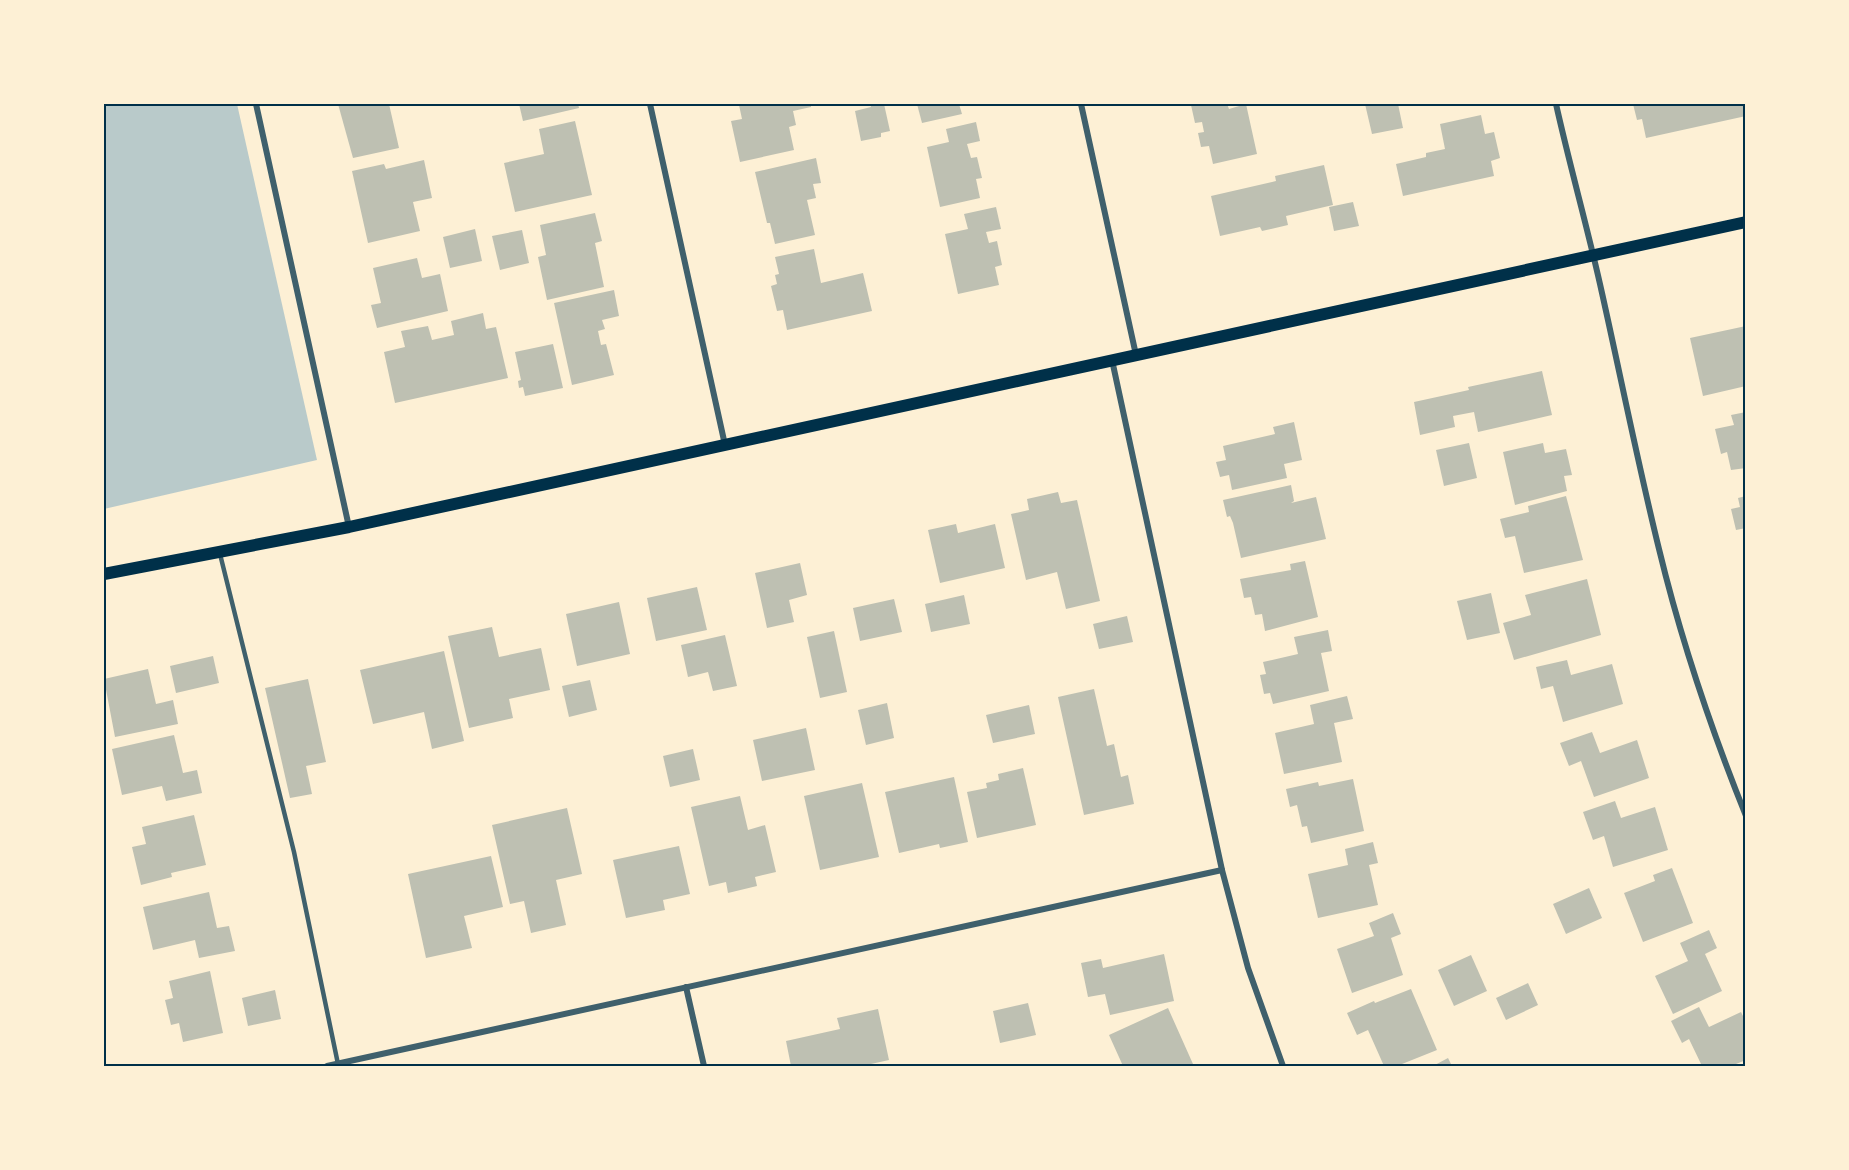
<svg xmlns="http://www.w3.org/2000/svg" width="1849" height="1170" viewBox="0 0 1849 1170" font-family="'Sofia Sans Condensed',sans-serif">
<rect width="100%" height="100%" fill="#fdf0d5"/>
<path fill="#b9caca" d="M 104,104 L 237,104 L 317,460 L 104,509 Z"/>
<g fill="#bec0b2">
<path d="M 338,104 L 389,104 L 399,148 L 353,158 Z"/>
<path d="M 519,104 L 578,104 L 579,108 L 523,121 Z"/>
<path d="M 747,104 L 811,104 L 811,107 L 793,111 L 796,125 L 789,127 L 794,150 L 740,162 L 731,121 L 742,119 L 739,105 Z"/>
<path d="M 870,104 L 884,104 L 890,131 L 881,133 L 881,137 L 861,141 L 855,111 L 871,107 Z"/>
<path d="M 917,104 L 959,104 L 962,114 L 922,123 Z"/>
<path d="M 1199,104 L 1227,104 L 1229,109 L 1246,104 L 1257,154 L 1213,164 L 1209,146 L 1201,147 L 1198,133 L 1204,132 L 1202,122 L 1195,123 L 1191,105 Z"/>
<path d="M 1365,104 L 1398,104 L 1403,128 L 1372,134 Z"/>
<path d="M 1633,104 L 1746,104 L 1746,116 L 1646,138 L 1642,119 L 1637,120 Z"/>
<path d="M 1481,115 L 1485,134 L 1494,132 L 1500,158 L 1491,161 L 1494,176 L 1403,196 L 1396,164 L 1426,157 L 1426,153 L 1445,149 L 1440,124 Z"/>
<path d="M 575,121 L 592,195 L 515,212 L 504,163 L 544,154 L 539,129 Z"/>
<path d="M 976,122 L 980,141 L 967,144 L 971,158 L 977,157 L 982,178 L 976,179 L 980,198 L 940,207 L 927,147 L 949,142 L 946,129 Z"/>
<path d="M 816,158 L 821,183 L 813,184 L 816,198 L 807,200 L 815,235 L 775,244 L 770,223 L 767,223 L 755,172 Z"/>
<path d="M 424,160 L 432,198 L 413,202 L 420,231 L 368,243 L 352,171 L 384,164 L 386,169 Z"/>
<path d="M 1324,165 L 1333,205 L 1286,216 L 1288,225 L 1262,231 L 1260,227 L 1220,236 L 1211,196 L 1276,181 L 1275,176 Z"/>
<path d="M 1353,202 L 1359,226 L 1334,231 L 1329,207 Z"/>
<path d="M 996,207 L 1001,229 L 986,232 L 989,243 L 997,241 L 1002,265 L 995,267 L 999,285 L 958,294 L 945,234 L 968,229 L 964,214 Z"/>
<path d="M 595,213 L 602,241 L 595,243 L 604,287 L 547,300 L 538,257 L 546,255 L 540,225 Z"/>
<path d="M 475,229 L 482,261 L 450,268 L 443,237 Z"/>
<path d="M 522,230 L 529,263 L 500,270 L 492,236 Z"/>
<path d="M 814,249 L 821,283 L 863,273 L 872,311 L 787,330 L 783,310 L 777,311 L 771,286 L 777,284 L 775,275 L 779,274 L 775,257 Z"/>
<path d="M 417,258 L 422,278 L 440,274 L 448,311 L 377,328 L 371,305 L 381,303 L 373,268 Z"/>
<path d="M 614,290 L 619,316 L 602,320 L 605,329 L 598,331 L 601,345 L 606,344 L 614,375 L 572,385 L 554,303 Z"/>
<path d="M 483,313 L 486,329 L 496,327 L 508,378 L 395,403 L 384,352 L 405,347 L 401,331 L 428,326 L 432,340 L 454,335 L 451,321 Z"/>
<path d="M 1746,326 L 1746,386 L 1703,396 L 1690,338 Z"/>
<path d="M 553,344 L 563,388 L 525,396 L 523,387 L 519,388 L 518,381 L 521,380 L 515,352 Z"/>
<path d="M 1542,371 L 1552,415 L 1478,432 L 1474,412 L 1453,416 L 1455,427 L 1420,435 L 1414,402 L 1469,390 L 1468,387 Z"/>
<path d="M 1746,412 L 1746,468 L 1731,470 L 1727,452 L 1721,454 L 1715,429 L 1734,425 L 1731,415 Z"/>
<path d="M 1294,422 L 1302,460 L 1284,464 L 1287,478 L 1232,490 L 1229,475 L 1220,477 L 1216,462 L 1226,460 L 1223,446 L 1275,434 L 1273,427 Z"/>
<path d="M 1469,443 L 1477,478 L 1444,486 L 1436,450 Z"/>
<path d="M 1543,443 L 1545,453 L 1566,449 L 1572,475 L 1564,476 L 1567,491 L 1515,505 L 1503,452 Z"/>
<path d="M 1291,485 L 1294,501 L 1291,503 L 1316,497 L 1326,539 L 1241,558 L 1233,523 L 1230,516 L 1227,517 L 1223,500 Z"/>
<path d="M 1058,492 L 1061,503 L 1077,500 L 1100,601 L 1066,609 L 1057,572 L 1026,580 L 1011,514 L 1029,510 L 1027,499 Z"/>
<path d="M 1566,496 L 1583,560 L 1524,573 L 1515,536 L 1505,538 L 1500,519 L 1529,512 L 1528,506 Z"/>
<path d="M 1746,496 L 1746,528 L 1736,530 L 1731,509 L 1740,507 L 1738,498 Z"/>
<path d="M 956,524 L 958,533 L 995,524 L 1005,568 L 940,583 L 928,530 Z"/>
<path d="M 1305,561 L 1318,617 L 1265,631 L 1262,614 L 1255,615 L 1251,597 L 1244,598 L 1240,579 L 1291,570 L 1290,564 Z"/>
<path d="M 800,563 L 807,595 L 789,600 L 794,622 L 767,628 L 755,573 Z"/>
<path d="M 1587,579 L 1601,635 L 1514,660 L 1503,623 L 1531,615 L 1525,595 Z"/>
<path d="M 697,587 L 707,630 L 656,641 L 647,598 Z"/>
<path d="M 1491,593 L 1500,633 L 1467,640 L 1457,601 Z"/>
<path d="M 964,595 L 970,624 L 931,632 L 925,604 Z"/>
<path d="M 894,599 L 902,632 L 860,641 L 853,608 Z"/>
<path d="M 619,602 L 630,654 L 577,666 L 566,614 Z"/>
<path d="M 1127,616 L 1133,642 L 1099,649 L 1093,624 Z"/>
<path d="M 492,627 L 499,657 L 541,648 L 550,690 L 509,699 L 513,718 L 469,728 L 448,636 Z"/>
<path d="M 1328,630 L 1332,651 L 1321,653 L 1329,691 L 1273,704 L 1270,693 L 1264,694 L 1260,675 L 1266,674 L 1263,662 L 1298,654 L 1294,637 Z"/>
<path d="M 834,631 L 847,692 L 820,698 L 807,637 Z"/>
<path d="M 725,635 L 737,686 L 713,691 L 708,672 L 688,677 L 681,645 Z"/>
<path d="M 444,651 L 464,741 L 432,749 L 424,712 L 373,724 L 360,670 Z"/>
<path d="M 213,656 L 219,683 L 176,693 L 170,666 Z"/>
<path d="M 1567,660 L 1571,675 L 1612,664 L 1623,704 L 1563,722 L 1553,686 L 1541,689 L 1536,667 Z"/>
<path d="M 148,669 L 156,704 L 173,700 L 178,724 L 115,737 L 104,679 Z"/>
<path d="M 308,679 L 326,762 L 306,766 L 312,794 L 290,798 L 265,688 Z"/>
<path d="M 590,680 L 597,710 L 569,717 L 562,686 Z"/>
<path d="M 1094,689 L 1107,746 L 1114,744 L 1121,777 L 1128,775 L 1134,804 L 1084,815 L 1058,697 Z"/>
<path d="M 1347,696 L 1353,719 L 1334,723 L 1342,762 L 1284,774 L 1275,733 L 1314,724 L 1310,705 Z"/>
<path d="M 887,703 L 894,738 L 866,745 L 858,710 Z"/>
<path d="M 1029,705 L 1035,734 L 993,743 L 986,715 Z"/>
<path d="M 806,728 L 815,770 L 762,781 L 753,740 Z"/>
<path d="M 1592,732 L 1600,753 L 1637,740 L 1649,778 L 1594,797 L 1581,761 L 1569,766 L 1560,743 Z"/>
<path d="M 174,735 L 183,773 L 197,770 L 202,793 L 166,801 L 162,786 L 122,795 L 112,749 Z"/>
<path d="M 693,749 L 700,780 L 670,787 L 663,756 Z"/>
<path d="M 1023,768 L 1036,825 L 977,838 L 967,792 L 987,788 L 986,783 L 999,780 L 998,774 Z"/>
<path d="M 954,777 L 968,842 L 940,848 L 939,844 L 899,853 L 885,792 Z"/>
<path d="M 1353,779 L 1364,831 L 1311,843 L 1307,826 L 1302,827 L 1297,805 L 1290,807 L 1286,789 L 1318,782 L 1319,786 Z"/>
<path d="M 862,783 L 879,857 L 820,870 L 804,796 Z"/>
<path d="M 740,796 L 748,830 L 765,825 L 776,872 L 755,877 L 757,886 L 728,893 L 726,882 L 709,886 L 691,807 Z"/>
<path d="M 1615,801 L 1621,818 L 1655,807 L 1668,850 L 1613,867 L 1604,836 L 1593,840 L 1583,812 Z"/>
<path d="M 567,808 L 582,874 L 556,880 L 566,925 L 531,933 L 524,901 L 510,904 L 492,825 Z"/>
<path d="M 194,815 L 206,865 L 171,873 L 172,877 L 141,885 L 132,847 L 146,844 L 142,827 Z"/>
<path d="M 1373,842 L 1378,863 L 1369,865 L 1378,905 L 1318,918 L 1308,874 L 1348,865 L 1345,849 Z"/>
<path d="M 679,846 L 690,894 L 663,900 L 665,910 L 626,918 L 613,860 Z"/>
<path d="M 491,856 L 503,907 L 464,916 L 472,948 L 426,958 L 408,874 Z"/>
<path d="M 1672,868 L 1693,923 L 1643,942 L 1624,893 L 1655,881 L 1653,875 Z"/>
<path d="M 1589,888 L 1602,918 L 1566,934 L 1553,904 Z"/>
<path d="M 209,892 L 217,928 L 229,926 L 235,951 L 199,958 L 195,940 L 153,950 L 143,907 Z"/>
<path d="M 1393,913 L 1401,934 L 1391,938 L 1403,975 L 1352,993 L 1337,949 L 1374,936 L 1369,923 Z"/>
<path d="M 1709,930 L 1717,948 L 1705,954 L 1722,991 L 1673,1014 L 1655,976 L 1688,961 L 1680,943 Z"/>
<path d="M 1164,954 L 1174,1001 L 1110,1015 L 1105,994 L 1088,997 L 1081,963 L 1101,959 L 1103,968 Z"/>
<path d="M 1471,955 L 1487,991 L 1454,1006 L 1438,970 Z"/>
<path d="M 210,971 L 223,1033 L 183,1042 L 179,1023 L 171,1025 L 165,1000 L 173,998 L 169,981 Z"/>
<path d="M 1528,983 L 1538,1005 L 1506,1020 L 1496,998 Z"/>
<path d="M 1411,989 L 1437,1050 L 1397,1066 L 1384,1066 L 1368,1030 L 1357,1035 L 1347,1013 L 1374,1001 L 1375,1003 Z"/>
<path d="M 275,990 L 281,1019 L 248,1026 L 242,998 Z"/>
<path d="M 1028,1003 L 1036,1035 L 1000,1043 L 993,1011 Z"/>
<path d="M 1699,1007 L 1709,1027 L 1741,1012 L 1746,1022 L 1746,1060 L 1731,1066 L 1702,1066 L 1689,1039 L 1682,1043 L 1671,1021 Z"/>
<path d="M 1168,1008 L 1193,1064 L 1186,1066 L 1152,1066 L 1150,1064 L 1143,1066 L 1123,1066 L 1109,1035 Z"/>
<path d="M 878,1009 L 889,1060 L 862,1066 L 791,1066 L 786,1041 L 840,1029 L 837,1018 Z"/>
<path d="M 1448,1058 L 1452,1066 L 1433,1066 Z"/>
</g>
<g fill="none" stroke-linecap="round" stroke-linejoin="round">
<path stroke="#3f606c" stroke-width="4.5" d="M 220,554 L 294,852 L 338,1064"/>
<g stroke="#3f606c" stroke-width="6">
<path d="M 256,104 L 349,527"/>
<path d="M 650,104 L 725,445"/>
<path d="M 1081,104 L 1136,355"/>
<path d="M 1556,104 C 1570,167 1588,229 1602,293 C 1621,378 1638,464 1659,549 C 1681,640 1711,729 1746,816"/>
<path d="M 1112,360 L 1222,870 L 1248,968 L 1283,1066"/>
<path d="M 686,987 L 704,1066"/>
<path d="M 327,1066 L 1222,870"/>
</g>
<path stroke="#003049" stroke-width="12" d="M 104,574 L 349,527 L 1746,222"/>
</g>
<rect width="1849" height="1170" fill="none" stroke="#fdf0d5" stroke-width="210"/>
<rect x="105" y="105" width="1639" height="960" fill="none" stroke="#003049" stroke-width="2"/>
</svg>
